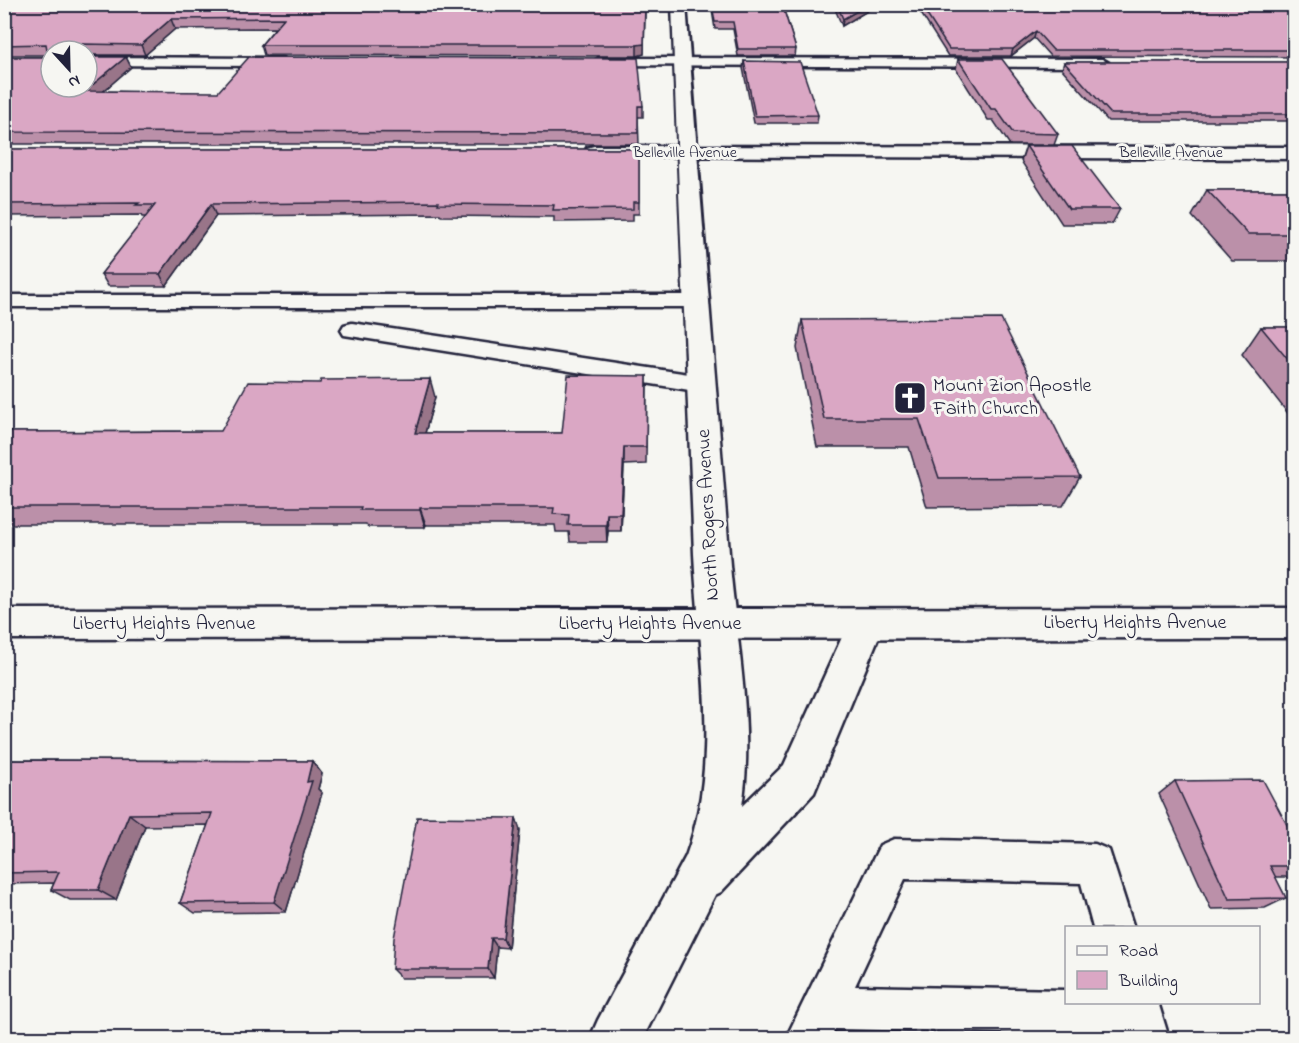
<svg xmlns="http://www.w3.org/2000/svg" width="1299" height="1043" viewBox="0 0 1299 1043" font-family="'Indie Flower',sans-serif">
<rect width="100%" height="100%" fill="#f6f6f2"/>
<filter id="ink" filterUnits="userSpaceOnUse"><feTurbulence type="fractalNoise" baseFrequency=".0167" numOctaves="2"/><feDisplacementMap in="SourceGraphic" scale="12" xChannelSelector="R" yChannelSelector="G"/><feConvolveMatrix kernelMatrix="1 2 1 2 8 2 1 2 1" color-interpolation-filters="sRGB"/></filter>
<g filter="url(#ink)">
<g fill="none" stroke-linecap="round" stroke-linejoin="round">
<defs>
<g id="lane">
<path d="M 87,57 L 283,58 L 290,62 L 283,66 L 87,65 Z"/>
<path d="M 599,58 L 1102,59 L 1109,63 L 1102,67 L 594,65 L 592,62 Z"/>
<path d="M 4,295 L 698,295 L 706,296 L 709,301 L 706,306 L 698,307 L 4,307 Z"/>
<path d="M 352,323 L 702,376 L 711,379 L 714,384 L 711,389 L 702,392 L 344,335 L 341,330 L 344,325 Z"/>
<path d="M 894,839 L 1095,844 L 1109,850 L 1134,928 L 1093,928 L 1081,883 L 905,879 L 855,986 L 1066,990 L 1066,1002 L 1158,1002 L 1169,1038 L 1125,1038 L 1124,1035 L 835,1029 L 831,1038 L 786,1038 L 880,845 Z"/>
</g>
<path id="street" d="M 594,146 L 1294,147 L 1294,159 L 587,156 L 584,152 L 587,148 Z"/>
<path id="secondary" d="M 672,4 L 686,4 C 699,187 715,370 729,553 C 735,634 755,725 742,806 L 784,765 L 853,613 L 866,609 L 879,613 L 884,624 L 814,793 L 721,892 L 715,895 L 643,1038 L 590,1038 L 598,1020 L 686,856 C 721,760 699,653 694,554 C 687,371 678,188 672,4 Z"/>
<path id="primary" d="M 1294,608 L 1294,638 L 4,639 L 4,609 Z"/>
</defs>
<use href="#lane" stroke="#22223b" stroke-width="5"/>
<use href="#street" stroke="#22223b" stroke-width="5"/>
<use href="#secondary" stroke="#22223b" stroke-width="5"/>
<use href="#primary" stroke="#22223b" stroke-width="5"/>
<use href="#lane" fill="#f6f6f2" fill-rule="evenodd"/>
<use href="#street" fill="#f6f6f2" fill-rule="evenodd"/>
<use href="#secondary" fill="#f6f6f2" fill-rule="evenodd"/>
<use href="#primary" fill="#f6f6f2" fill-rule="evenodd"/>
</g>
<g fill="#bb90a9" stroke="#22223b" stroke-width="1.5">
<path d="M 645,4 L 644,54 L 637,56 L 264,55 L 261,45 L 275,28 L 175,29 L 145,55 L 87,55 L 87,51 L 51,51 L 51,87 L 126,57 L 131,67 L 103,91 L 643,106 L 643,117 L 638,117 L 639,144 L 4,144 L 4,57 L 46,57 L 48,55 L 4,55 L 4,11 Z"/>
<path d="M 711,4 L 782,4 L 796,49 L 795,56 L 738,56 L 733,29 L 715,29 Z"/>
<path d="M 833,4 L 879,4 L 842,26 Z"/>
<path d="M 915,4 L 1294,4 L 1294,57 L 1050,56 L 1034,38 L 1011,56 L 948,56 Z"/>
<path d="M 958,59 L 1058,134 L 1054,145 L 1010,145 L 993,120 L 988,120 L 956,69 Z"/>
<path d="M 744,61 L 818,115 L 817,123 L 754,123 L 743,68 Z"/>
<path d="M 1064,62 L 1294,62 L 1294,121 L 1108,121 L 1062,69 Z"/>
<path d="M 1026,146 L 1120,209 L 1112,224 L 1062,224 L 1021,161 Z"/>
<path d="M 4,149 L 639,149 L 639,214 L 633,214 L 633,221 L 554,222 L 554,217 L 441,216 L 440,214 L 216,216 L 166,286 L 108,286 L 101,274 L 146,217 L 142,217 L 141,215 L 4,216 Z"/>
<path d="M 1207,190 L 1294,190 L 1294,261 L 1232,261 L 1192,216 Z"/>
<path d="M 802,320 L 1080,477 L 1063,506 L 927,507 L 909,447 L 817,447 L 797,348 Z"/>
<path d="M 1261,327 L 1294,327 L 1294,421 L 1242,355 Z"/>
<path d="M 647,376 L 646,464 L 624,465 L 621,531 L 608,531 L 607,542 L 570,542 L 569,532 L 556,532 L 555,525 L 426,525 L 425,527 L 368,527 L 366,524 L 4,524 L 4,432 L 221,431 L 435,397 L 425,433 L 562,433 Z"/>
<path d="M 4,760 L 312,761 L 322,774 L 318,789 L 322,793 L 286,912 L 195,913 L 180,903 L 208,825 L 145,826 L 116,900 L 70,900 L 51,890 L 54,883 L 4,884 Z"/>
<path d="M 1175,781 L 1294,838 L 1294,874 L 1288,877 L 1275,877 L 1286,898 L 1265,908 L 1211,909 L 1159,794 Z"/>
<path d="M 516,818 L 520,830 L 508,948 L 497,947 L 494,978 L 401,978 L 392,969 Z"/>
</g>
<g fill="#997589" stroke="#22223b" stroke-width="1.5">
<path d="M 645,4 L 644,54 L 637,56 L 637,45 Z"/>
<path d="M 869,4 L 879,4 L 842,26 L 843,19 Z"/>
<path d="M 171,19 L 175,29 L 145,55 L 141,45 Z"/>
<path d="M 1036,31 L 1034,38 L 1011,56 L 1013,49 Z"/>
<path d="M 82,44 L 85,51 L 81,51 L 80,47 Z"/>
<path d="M 126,57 L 131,67 L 91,102 L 85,91 Z"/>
<path d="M 211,204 L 216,216 L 166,286 L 160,274 Z"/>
<path d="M 430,379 L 435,397 L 420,451 L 415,433 Z"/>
<path d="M 624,447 L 624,465 L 621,531 L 621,514 Z"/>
<path d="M 420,508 L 426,525 L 425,527 L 420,510 Z"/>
<path d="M 607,514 L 608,531 L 607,542 L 606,525 Z"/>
<path d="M 312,761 L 322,774 L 318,789 L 322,793 L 286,912 L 274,902 Z"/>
<path d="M 129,814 L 145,826 L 116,900 L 98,890 Z"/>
<path d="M 516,818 L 520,830 L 508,948 L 503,938 Z"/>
<path d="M 491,938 L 497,947 L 494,978 L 488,969 Z"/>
</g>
<g fill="#daa7c4" stroke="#22223b" stroke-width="1.5">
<path d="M 15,4 L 645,4 L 644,44 L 637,45 L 261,45 L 284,18 L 171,19 L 141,45 L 82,44 L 80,47 L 81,51 L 51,51 L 51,87 L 87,87 L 87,57 L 126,57 L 85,91 L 218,92 L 249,57 L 638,58 L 643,106 L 638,106 L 638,133 L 4,132 L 4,57 L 46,57 L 48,55 L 46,44 L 4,45 L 4,11 Z"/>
<path d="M 712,4 L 782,4 L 796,49 L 738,49 L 733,22 L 715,22 Z"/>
<path d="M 837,4 L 869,4 L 843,19 Z"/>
<path d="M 920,4 L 1294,4 L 1294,50 L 1053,50 L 1036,31 L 1013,49 L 949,49 Z"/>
<path d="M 958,59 L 1002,59 L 1058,134 L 1013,133 L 996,109 L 991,109 Z"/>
<path d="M 744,61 L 800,62 L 818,115 L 755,116 Z"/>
<path d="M 1064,62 L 1294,62 L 1294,114 L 1111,114 Z"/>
<path d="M 1026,146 L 1072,146 L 1120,209 L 1069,209 Z"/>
<path d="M 4,149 L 639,149 L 639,202 L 633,202 L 633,209 L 553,210 L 554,205 L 438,204 L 439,202 L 211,204 L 160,274 L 101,274 L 155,205 L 136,205 L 139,203 L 4,204 Z"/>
<path d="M 1207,190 L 1294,190 L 1294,234 L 1248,234 Z"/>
<path d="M 1001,319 L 1080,477 L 939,478 L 919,419 L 824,419 L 802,320 Z"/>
<path d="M 1261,327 L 1294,327 L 1294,367 Z"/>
<path d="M 568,375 L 647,376 L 646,447 L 624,447 L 621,514 L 607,514 L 606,525 L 568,525 L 569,515 L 553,514 L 554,508 L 420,508 L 420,510 L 360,510 L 361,507 L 4,507 L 4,432 L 221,431 L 248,382 L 320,383 L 321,380 L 430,379 L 415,433 L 562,433 Z"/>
<path d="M 4,760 L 312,761 L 307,782 L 312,781 L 274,902 L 180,903 L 212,813 L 129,814 L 98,890 L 51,890 L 59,872 L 4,873 Z"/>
<path d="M 1263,780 L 1294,838 L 1294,866 L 1270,866 L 1286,898 L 1229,899 L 1175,781 Z"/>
<path d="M 417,817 L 516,818 L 503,938 L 491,938 L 488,969 L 392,969 L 394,938 Z"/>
</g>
</g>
<defs>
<symbol id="church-square" viewBox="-11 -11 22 22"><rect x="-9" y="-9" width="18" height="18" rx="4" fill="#22223b" stroke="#f6f6f2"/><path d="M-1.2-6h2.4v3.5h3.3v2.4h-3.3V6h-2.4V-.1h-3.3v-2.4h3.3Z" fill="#fff"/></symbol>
</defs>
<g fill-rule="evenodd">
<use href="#church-square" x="891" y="379" width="38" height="38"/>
</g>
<g text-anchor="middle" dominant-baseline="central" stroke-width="6" stroke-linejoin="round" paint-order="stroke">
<g font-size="16" fill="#22223b" stroke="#f6f6f2">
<text x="685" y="153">Belleville Avenue</text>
<text x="1171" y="153">Belleville Avenue</text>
</g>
<g font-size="20" fill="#22223b" stroke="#f6f6f2" text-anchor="start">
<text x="933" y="386">Mount Zion Apostle<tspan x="933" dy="23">Faith Church</tspan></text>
</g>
<g font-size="20" fill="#22223b" stroke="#f6f6f2">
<text transform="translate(709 515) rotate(-93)">North Rogers Avenue</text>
<text x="1135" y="623">Liberty Heights Avenue</text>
<text x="164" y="624">Liberty Heights Avenue</text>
<text x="650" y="624">Liberty Heights Avenue</text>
</g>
</g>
<rect width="1299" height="1043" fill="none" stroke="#f6f6f2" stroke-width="24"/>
<rect x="12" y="12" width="1275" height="1019" fill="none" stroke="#22223b" stroke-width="2" filter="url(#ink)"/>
<rect x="1065" y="926" width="195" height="78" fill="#f6f6f2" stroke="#a1a1a9" stroke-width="1.5"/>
<rect x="1077" y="946" width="30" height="9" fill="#f6f6f2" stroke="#a1a1a9" stroke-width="1.5"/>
<text x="1119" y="956" font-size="18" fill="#22223b">Road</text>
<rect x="1077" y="971" width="30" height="18" fill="#daa7c4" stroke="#a1a1a9" stroke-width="1.5"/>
<text x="1119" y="986" font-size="18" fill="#22223b">Building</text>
<g transform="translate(69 69) rotate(158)"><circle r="28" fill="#f6f6f2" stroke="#a1a1a9" stroke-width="1.5"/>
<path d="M0-4.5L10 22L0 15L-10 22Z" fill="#22223b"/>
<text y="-9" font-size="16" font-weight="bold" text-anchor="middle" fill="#22223b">N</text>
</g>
</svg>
